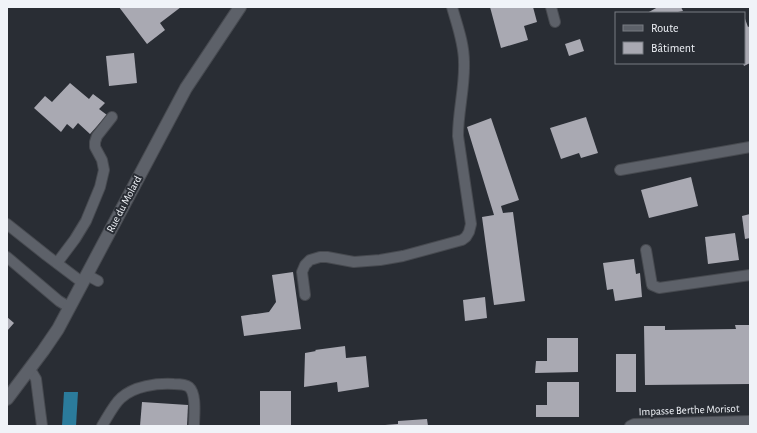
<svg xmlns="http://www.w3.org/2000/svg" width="757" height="433" viewBox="0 0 757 433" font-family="'Alegreya Sans',sans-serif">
<rect width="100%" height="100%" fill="#292d34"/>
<path fill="#2b7b9b" d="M 64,392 L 78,392 L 76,426 L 62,426 Z"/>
<g fill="#a9a9b2">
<path d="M 119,7 L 181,7 L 160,23 L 165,30 L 147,44 Z"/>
<path d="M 490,7 L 533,7 L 537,22 L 524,26 L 528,40 L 501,48 Z"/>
<path d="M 658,7 L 681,7 L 683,11 L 673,13 L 647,13 Z"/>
<path d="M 744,16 L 748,27 L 750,26 L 750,63 L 744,66 L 743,63 L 744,63 Z"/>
<path d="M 580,39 L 584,51 L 569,56 L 565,44 Z"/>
<path d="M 134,53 L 137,83 L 109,86 L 106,56 Z"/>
<path d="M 70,83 L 89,99 L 93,94 L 105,103 L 99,109 L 107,115 L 90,134 L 78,123 L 73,129 L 67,124 L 61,132 L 34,108 L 45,96 L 52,102 Z"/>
<path d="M 586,117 L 598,153 L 581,158 L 579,153 L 561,159 L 550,128 Z"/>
<path d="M 491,118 L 519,200 L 501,206 L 503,213 L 513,212 L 525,301 L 494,305 L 482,217 L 494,215 L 467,127 Z"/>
<path d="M 691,177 L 698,206 L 649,218 L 641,190 Z"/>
<path d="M 750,214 L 750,238 L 745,239 L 742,216 Z"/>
<path d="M 735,233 L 739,260 L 708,264 L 705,237 Z"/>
<path d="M 634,259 L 636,274 L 640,273 L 642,297 L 615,301 L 613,289 L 607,290 L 603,263 Z"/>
<path d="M 293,272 L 301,329 L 244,336 L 241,316 L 269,312 L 276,302 L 272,275 Z"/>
<path d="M 485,297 L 487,318 L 465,321 L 463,300 Z"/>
<path d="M 7,317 L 14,323 L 7,331 Z"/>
<path d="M 735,325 L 750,325 L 750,384 L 645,385 L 644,326 L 665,326 L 665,330 L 736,329 Z"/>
<path d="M 547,338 L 578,338 L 578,372 L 535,373 L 536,361 L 547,361 Z"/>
<path d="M 345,346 L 346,358 L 366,356 L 369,387 L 338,392 L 337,382 L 304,387 L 305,353 L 316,351 L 315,350 Z"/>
<rect x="616" y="354" width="20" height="38"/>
<path d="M 547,382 L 579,382 L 579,417 L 536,417 L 536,405 L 547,405 Z"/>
<rect x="260" y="391" width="31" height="35"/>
<path d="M 142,402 L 188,405 L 187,426 L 140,426 Z"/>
<path d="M 427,419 L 428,426 L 385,426 L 385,425 L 398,424 L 398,421 Z"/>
</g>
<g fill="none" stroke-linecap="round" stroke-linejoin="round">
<defs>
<g id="service">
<path d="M 551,7 L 555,22"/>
<path d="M 620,170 L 750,147"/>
<path d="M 7,224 L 46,255 L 83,283"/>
<path d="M 646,250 L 652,285 L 659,288 L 750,275"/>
<path d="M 7,257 L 59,301 L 69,307"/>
<path d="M 57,263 L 75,239 L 86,221 L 100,187 L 104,170 L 102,160 L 95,147 L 95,142 L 97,136 L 112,117"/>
<path d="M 87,275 L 98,281"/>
<path d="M 305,295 L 302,272 L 305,265 L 310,260 L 320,257 L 327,257 L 354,262 L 380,260 L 403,256 L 462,240 L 466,237 L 469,232 L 471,224 L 458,136 C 458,111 465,87 464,62 C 464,43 457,25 452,7"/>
<path d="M 29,370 L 33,374 L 36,379 L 42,426"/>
<path d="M 102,426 C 107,418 114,404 121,398 C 134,386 157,383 174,384 C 178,384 185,384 189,387 C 197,394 194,416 194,426"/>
<path d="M 630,426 L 634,424 L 750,421"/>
</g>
<path id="minor" d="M 7,399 L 43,351 L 58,329 L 186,88 L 240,7"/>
</defs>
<use href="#service" stroke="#474a50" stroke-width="12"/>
<use href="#minor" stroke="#474a50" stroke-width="14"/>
<use href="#service" stroke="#5d6169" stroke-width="10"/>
<use href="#minor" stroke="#5d6169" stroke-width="12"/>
</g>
<g text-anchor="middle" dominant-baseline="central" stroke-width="4" stroke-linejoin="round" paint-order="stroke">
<g font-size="11" fill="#f0f3f8" stroke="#292d34">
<text transform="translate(124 204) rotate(-62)">Rue du Molard</text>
<text transform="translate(689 410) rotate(-2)">Impasse Berthe Morisot</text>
</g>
</g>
<rect width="757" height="433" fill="none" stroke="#f0f3f8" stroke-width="16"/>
<rect x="615" y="12" width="130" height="52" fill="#292d34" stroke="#797c82"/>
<rect x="623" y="25" width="20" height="6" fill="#5d6169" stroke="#797c82"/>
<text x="651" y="32" font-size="12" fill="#f0f3f8">Route</text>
<rect x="623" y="42" width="20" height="12" fill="#a9a9b2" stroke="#797c82"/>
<text x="651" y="52" font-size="12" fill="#f0f3f8">Bâtiment</text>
</svg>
